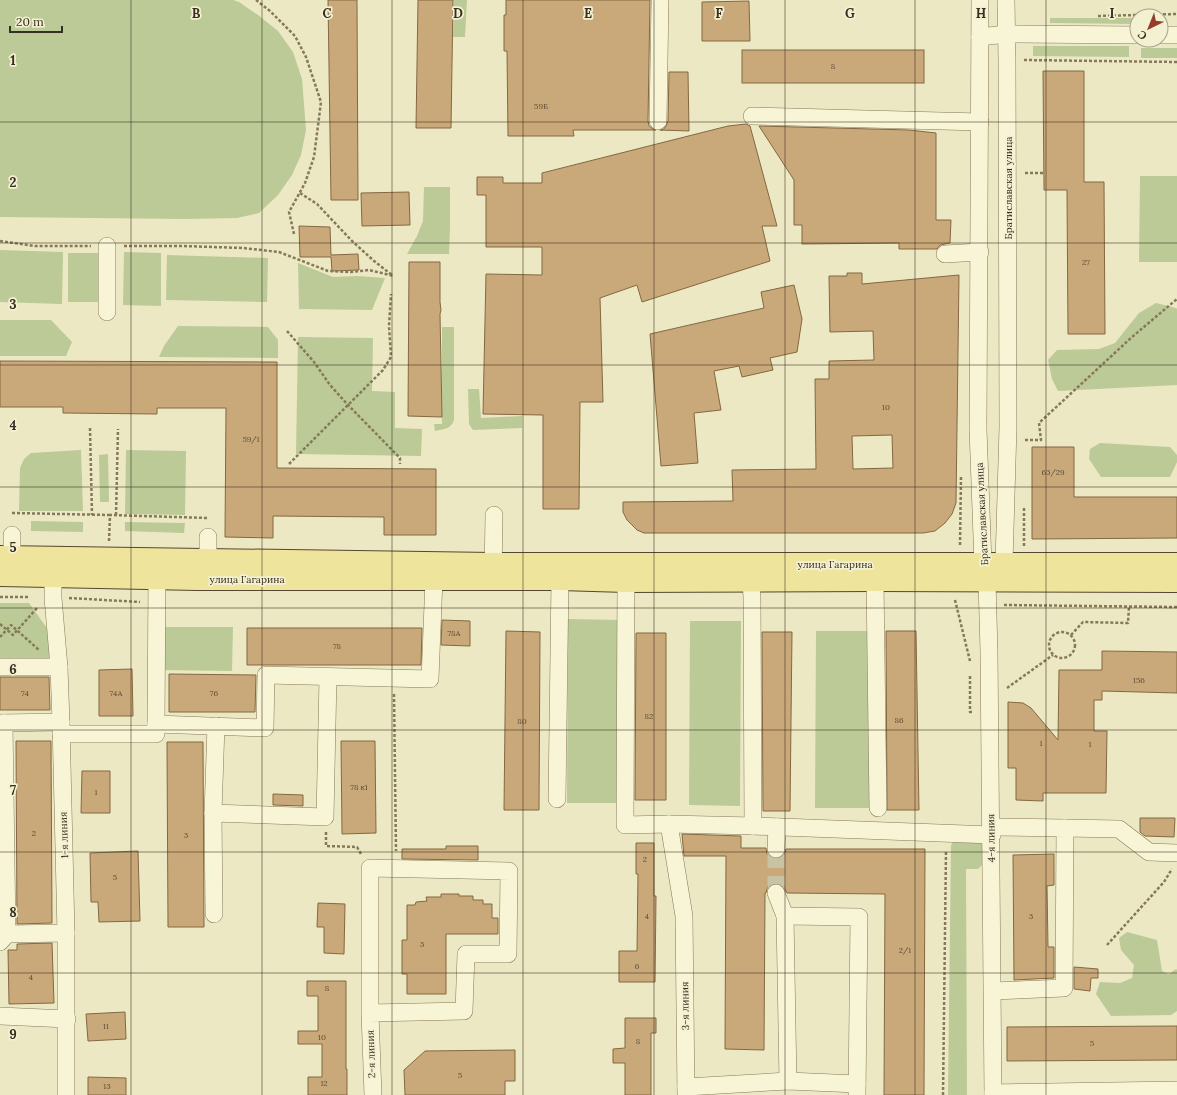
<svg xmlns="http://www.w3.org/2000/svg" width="1177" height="1095" viewBox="0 0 1177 1095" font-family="Lora,serif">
<rect width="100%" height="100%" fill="#ece8c3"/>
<g fill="#bbca97">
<path d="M 0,0 L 233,0 L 239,2 L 258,15 L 278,31 L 293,52 L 302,79 L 306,130 L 301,155 L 292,175 L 278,195 L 259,213 L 237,218 L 185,219 L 0,217 Z"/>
<path d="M 454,0 L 467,0 L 465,37 L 453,37 Z"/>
<path d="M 1050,18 L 1137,18 L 1137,24 L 1050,23 Z"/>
<path d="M 1033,46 L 1129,46 L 1129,57 L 1033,56 Z"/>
<rect x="1141" y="48" width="36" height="10"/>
<path d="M 1140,176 L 1177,176 L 1177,262 L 1139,262 Z"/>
<path d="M 424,187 L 450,187 L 450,227 L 449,254 L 407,254 L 417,236 L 423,221 Z"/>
<path d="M 0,250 L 63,252 L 62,304 L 0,302 Z"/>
<path d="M 124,252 L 161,253 L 161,306 L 123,305 Z"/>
<path d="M 68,253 L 99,253 L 98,302 L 68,302 Z"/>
<path d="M 167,255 L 268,258 L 267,302 L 166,300 Z"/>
<path d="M 298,263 L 333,277 L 357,276 L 385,278 L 372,310 L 299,309 Z"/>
<path d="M 1156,303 L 1176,308 L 1177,309 L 1177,385 L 1058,391 L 1052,379 L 1048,360 L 1057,350 L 1099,349 L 1115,343 L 1139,313 Z"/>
<path d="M 0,320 L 51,320 L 72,342 L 66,356 L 0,356 Z"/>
<path d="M 178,326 L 268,327 L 278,340 L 278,358 L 159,357 L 164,346 Z"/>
<path d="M 442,327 L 454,327 L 454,420 C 451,429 444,429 435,431 L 434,424 L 442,424 Z"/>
<path d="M 298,337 L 373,338 L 372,391 L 395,392 L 395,428 L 422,429 L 421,456 L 296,454 Z"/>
<path d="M 468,389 L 479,389 L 481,418 L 522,416 L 522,428 L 473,430 L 469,424 Z"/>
<path d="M 1100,443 L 1170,447 L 1177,455 L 1177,462 L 1170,477 L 1101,477 L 1089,459 L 1090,449 Z"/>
<path d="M 81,450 L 83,511 L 19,511 L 20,468 L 24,459 L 31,453 Z"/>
<path d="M 126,450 L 186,451 L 185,515 L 125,514 Z"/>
<path d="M 108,454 L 109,502 L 100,502 L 99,455 Z"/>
<path d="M 31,521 L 83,522 L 83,532 L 31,531 Z"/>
<path d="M 125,522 L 185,523 L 184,533 L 125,531 Z"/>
<path d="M 0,603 L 29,603 L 49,631 L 49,661 L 0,661 Z"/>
<path d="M 568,619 L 623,620 L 623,803 L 567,803 Z"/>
<path d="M 690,621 L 741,621 L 740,806 L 689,805 Z"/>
<path d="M 160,627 L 233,627 L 232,671 L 160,670 Z"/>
<path d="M 816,631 L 869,631 L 869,808 L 815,808 Z"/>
<path d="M 978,840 L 984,847 L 983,864 L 978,869 L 966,869 L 967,1095 L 948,1095 L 951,845 L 954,841 Z"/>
<path d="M 1127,932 L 1157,940 L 1162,971 L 1169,974 L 1176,969 L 1177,970 L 1177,1011 L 1171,1015 L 1111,1016 L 1096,994 L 1100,982 L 1120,983 L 1132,978 L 1134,965 L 1121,950 L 1119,938 Z"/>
</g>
<g fill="#c9a97a" stroke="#846841" fill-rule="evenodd">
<path d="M 328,0 L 357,0 L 358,200 L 331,200 Z"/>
<path d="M 418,0 L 453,0 L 451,128 L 416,128 Z"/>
<path d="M 506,0 L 650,0 L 648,121 L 649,126 L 653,129 L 656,130 L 573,130 L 574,136 L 508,136 L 507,51 L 504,51 L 504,15 L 506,15 Z"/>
<path d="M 749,1 L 750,41 L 702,41 L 702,2 Z"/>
<rect x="742" y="50" width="182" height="33"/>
<path d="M 1043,71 L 1084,71 L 1084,182 L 1104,182 L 1105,334 L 1068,334 L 1067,190 L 1044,190 Z"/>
<path d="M 669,72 L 688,72 L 689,131 L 660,130 L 663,130 L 666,126 L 668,121 Z"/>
<path d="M 746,124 L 750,126 L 777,226 L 762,226 L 770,261 L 642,302 L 637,285 L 600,298 L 603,402 L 580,402 L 579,509 L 543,509 L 543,415 L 483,414 L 486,274 L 542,275 L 542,247 L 486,247 L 486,195 L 477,195 L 477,177 L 503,177 L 503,183 L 542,183 L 542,173 L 728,126 Z"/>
<path d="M 759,126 L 909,130 L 936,133 L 936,220 L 951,220 L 950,243 L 940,245 L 937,249 L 899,249 L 899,243 L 802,244 L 802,225 L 794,225 L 794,180 Z"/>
<path d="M 409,192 L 410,225 L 362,226 L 361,193 Z"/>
<path d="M 299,226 L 330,227 L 331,255 L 358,254 L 359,270 L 332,271 L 331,257 L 300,257 Z"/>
<path d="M 409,262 L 440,262 L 440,302 L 441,310 L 440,314 L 442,417 L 408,416 Z"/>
<path d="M 847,273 L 862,273 L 862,284 L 959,275 L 956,503 L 952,514 L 945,523 L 935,531 L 923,533 L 644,533 L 637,530 L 627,520 L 623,512 L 623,502 L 733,501 L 732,470 L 816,469 L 815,379 L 829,379 L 829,361 L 874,360 L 873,331 L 830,332 L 829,276 L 847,276 ZM 892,435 L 893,468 L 853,469 L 852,436 Z"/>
<path d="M 794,285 L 802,319 L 797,352 L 770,358 L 773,370 L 742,377 L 739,366 L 714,371 L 721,410 L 694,413 L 698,463 L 661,466 L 650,334 L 764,308 L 761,292 Z"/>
<path d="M 0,361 L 277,362 L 277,468 L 436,469 L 436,535 L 384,535 L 384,517 L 273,516 L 273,538 L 225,537 L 226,408 L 157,408 L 157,414 L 63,413 L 63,407 L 0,407 Z"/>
<path d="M 1032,447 L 1074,447 L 1074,497 L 1177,497 L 1177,538 L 1032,539 Z"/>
<path d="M 442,620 L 470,621 L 470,646 L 441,645 Z"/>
<path d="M 247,628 L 422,628 L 421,665 L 247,665 Z"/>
<path d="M 506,631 L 540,632 L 539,810 L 504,810 Z"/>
<path d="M 886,631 L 916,631 L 919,810 L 887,810 Z"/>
<path d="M 762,632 L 792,632 L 790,811 L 763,811 Z"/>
<path d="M 636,633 L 666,633 L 666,800 L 635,800 Z"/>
<path d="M 1102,651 L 1177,652 L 1177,693 L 1102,691 L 1102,700 L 1094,700 L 1094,731 L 1107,731 L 1106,793 L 1043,793 L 1043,801 L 1016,800 L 1016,768 L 1008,768 L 1008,702 L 1023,703 L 1031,708 L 1058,740 L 1059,670 L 1102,670 Z"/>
<path d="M 132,669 L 133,716 L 99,716 L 99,670 Z"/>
<path d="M 169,674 L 256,675 L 255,712 L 169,712 Z"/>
<path d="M 0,677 L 49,677 L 50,710 L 0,710 Z"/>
<path d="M 16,741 L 51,741 L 52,923 L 17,924 Z"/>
<path d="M 341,741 L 375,741 L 376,833 L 342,834 Z"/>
<path d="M 167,742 L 203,742 L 204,927 L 168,927 Z"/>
<path d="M 82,771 L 110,771 L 110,813 L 81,813 Z"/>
<path d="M 273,794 L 303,795 L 303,806 L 273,805 Z"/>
<path d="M 1140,818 L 1175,818 L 1174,837 L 1145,836 L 1140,832 Z"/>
<path d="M 682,834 L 741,836 L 741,848 L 766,848 L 767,854 L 770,857 L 775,859 L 780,858 L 784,855 L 786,849 L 925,849 L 924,1095 L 884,1095 L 885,894 L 787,893 L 783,885 L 778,883 L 773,884 L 768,886 L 766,893 L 765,893 L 764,1050 L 725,1049 L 726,856 L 684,856 Z"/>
<path d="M 636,843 L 654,843 L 654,896 L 656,896 L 655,982 L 619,982 L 619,951 L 637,951 L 638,874 L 636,874 Z"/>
<path d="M 446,846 L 478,846 L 478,860 L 402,859 L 402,849 L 446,849 Z"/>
<path d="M 138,851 L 140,921 L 99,922 L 98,902 L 91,902 L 90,853 Z"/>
<path d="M 1054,854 L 1054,885 L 1047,886 L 1048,947 L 1054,947 L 1054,978 L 1014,980 L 1013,855 Z"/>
<path d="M 441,894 L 459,894 L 459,896 L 473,896 L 473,900 L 483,900 L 483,904 L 492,904 L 492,918 L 498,918 L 498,934 L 446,934 L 446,994 L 407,994 L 407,974 L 402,974 L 402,940 L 407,940 L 407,905 L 415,905 L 416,902 L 427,901 L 426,897 L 441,897 Z"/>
<path d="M 318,903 L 345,904 L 344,954 L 324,953 L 324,927 L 317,927 Z"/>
<path d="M 52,943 L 54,1003 L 9,1004 L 8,950 L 17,950 L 17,944 Z"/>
<path d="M 1074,967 L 1098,969 L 1098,978 L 1091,978 L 1090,991 L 1074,989 Z"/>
<path d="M 307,981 L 346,981 L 346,1069 L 347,1069 L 347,1095 L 308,1095 L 308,1077 L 322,1077 L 322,1044 L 298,1044 L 298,1031 L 318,1031 L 318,996 L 307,996 Z"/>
<path d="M 125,1012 L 126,1039 L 88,1041 L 86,1014 Z"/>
<path d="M 625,1018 L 656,1018 L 656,1033 L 651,1033 L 651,1095 L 625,1095 L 625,1063 L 613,1063 L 613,1049 L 625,1048 Z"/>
<path d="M 1177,1026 L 1177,1060 L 1007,1061 L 1007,1027 Z"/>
<path d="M 515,1050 L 515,1081 L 505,1081 L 505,1095 L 405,1095 L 404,1070 L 425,1051 Z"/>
<path d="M 88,1077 L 126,1078 L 126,1095 L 88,1095 Z"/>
</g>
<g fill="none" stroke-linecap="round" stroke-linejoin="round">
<path stroke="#c8c3a2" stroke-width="17" stroke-dasharray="17 8" stroke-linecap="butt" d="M 776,893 L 776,849"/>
<defs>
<g id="minor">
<path d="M 980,0 L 978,429 L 983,564 L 987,581 L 989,652 L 993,1095"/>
<path d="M 1161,35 L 1177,35"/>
<path d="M 980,37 L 1006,34 L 1137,35"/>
<path d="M 752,116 L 980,122"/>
<path d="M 658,121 L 660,0"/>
<path d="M 107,246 L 107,312"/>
<path d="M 945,254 L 980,252"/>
<path d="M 12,535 L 12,557"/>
<path d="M 208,537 L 208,560"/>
<path d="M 996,572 L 1004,563 L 1008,427 L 1007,60 L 1006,0"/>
<path d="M 53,576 L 53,598 L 59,667 L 61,722 L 66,933 L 66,1095"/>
<path d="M 493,576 L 494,515"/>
<path d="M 157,578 L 156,724 L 265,728 L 266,675 L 430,679 L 434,579"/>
<path d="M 751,580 L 752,597 L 753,826 L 992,835"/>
<path d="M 875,580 L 878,808"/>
<path d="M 626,581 L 625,825 L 669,824 L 753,826"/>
<path d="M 0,667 L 59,667"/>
<path d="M 0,723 L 61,722"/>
<path d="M 61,734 L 156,734 L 156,724"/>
<path d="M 557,799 L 560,579"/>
<path d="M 213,813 L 325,817 L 328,677"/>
<path d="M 669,824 L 684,916 L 686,1095"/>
<path d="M 991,827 L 1065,828 L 1064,988 L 993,991"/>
<path d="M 1065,828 L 1119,829 L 1149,852 L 1177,853"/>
<path d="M 776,849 L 777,827"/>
<path d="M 776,893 L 785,916 L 788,1081"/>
<path d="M 214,914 L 213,813 L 216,726"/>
<path d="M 785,916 L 859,917 L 857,1095"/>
<path d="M 7,934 L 66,933"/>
<path d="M 0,942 L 7,934 L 4,723"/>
<path d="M 370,1013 L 464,1011 L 466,954 L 508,954 L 509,871 L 370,868 L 370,1013 L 373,1095"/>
<path d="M 0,1016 L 67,1019"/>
<path d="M 686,1087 L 788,1081 L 857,1084"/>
<path d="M 993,1093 L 1177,1090"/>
</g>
<g id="major">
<path d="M 0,557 L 493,564 L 1177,564"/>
<path d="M 0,575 L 197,579 L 560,579 L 626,581 L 875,580 L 1177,581"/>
</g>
</defs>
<use href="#minor" stroke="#86795a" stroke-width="18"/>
<use href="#major" stroke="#54472f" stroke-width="24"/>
<g stroke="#86795a" stroke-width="2.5" stroke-dasharray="3 2" stroke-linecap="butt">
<path d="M 256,0 L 270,11 L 295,36 L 306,57 L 321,102 L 314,157 L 305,183 L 289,212 L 294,234"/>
<path d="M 1098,16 L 1177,14"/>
<path d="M 1024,60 L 1177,62"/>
<path d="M 1025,173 L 1044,173"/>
<path d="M 300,193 L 317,204 L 352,241 L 374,261 L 392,275"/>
<path d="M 0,241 L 35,246 L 91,246"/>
<path d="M 124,246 L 183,246 L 243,248 L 279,252 L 328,271 L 351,272 L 369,270 L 394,276"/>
<path d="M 287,331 L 314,362 L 330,385 L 348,405 L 400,458 L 400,464"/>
<path d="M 90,428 L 92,515"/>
<path d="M 1025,440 L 1041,440 L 1039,423 L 1132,337 L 1177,299"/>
<path d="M 289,464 L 383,370 L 391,357 L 389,326 L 391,294"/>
<path d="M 12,513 L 110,515"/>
<path d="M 116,515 L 118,429"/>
<path d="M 109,541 L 110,515 L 208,518"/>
<path d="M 960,545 L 961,476"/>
<path d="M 1024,546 L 1024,507"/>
<path d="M 0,597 L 30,597"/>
<path d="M 69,598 L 140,602"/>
<path d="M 955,600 L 970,661"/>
<path d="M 1004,605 L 1177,607"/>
<path d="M 0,624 L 13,635 L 37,608"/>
<circle cx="1062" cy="645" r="13"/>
<path d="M 1071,635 L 1083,622 L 1128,623 L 1129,607"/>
<path d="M 0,637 L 11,625 L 39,650"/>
<path d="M 970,676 L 970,712 L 973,712"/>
<path d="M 1007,688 L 1053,655"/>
<path d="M 394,694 L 396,851"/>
<path d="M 326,832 L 326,846 L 357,847 L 361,854"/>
<path d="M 1107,945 L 1164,882 L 1172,869"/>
<path d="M 943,1095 L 946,850"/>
</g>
<use href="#minor" stroke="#f8f4d6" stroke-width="17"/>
<use href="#major" stroke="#efe49c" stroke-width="22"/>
</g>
<path fill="none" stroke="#362e1e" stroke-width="1" stroke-opacity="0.55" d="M 131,0 L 131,1095M 262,0 L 262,1095M 392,0 L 392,1095M 523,0 L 523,1095M 654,0 L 654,1095M 785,0 L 785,1095M 915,0 L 915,1095M 1046,0 L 1046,1095M 0,122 L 1177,122M 0,243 L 1177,243M 0,365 L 1177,365M 0,487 L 1177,487M 0,608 L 1177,608M 0,730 L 1177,730M 0,852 L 1177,852M 0,973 L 1177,973"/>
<g text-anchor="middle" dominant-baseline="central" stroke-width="3.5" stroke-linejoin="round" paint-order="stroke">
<g font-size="8" fill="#5b4d35">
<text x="833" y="66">8</text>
<text x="541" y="106">59Б</text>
<text x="1086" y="262">27</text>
<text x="886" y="407">10</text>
<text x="251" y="439">59/1</text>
<text x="1053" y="472">63/29</text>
<text x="454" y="633">78А</text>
<text x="337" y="646">78</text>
<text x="1139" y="680">156</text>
<text x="25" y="693">74</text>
<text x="116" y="693">74А</text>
<text x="214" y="693">76</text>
<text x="649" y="716">82</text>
<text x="899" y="720">86</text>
<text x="522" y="721">80</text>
<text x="1041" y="743">1</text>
<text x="1090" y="744">1</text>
<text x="359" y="787">78 к1</text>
<text x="96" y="792">1</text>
<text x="34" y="833">2</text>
<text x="186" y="835">3</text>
<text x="645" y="859">2</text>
<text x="115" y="877">5</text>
<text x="647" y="916">4</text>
<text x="1031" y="916">3</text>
<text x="422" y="944">3</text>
<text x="905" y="950">2/1</text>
<text x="637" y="966">6</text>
<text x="31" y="977">4</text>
<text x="327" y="988">8</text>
<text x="106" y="1026">11</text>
<text x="322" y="1037">10</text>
<text x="638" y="1041">8</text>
<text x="1092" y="1043">5</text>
<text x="460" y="1075">5</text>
<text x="324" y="1083">12</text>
<text x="107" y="1086">13</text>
</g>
<g font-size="10" fill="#362e1e" stroke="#f4f0d2">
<text transform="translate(1008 188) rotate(-90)">Братиславская улица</text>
<text transform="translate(982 514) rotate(-93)">Братиславская улица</text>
<text x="835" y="564">улица Гагарина</text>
<text x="247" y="579">улица Гагарина</text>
<text transform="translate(64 835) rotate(-92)">1-я линия</text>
<text transform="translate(991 838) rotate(-91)">4-я линия</text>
<text transform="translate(685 1006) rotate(-91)">3-я линия</text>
<text transform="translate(371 1054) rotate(-92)">2-я линия</text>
</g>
</g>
<g font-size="13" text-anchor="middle" font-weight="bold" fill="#362e1e" stroke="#f4f0d2" stroke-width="3.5" stroke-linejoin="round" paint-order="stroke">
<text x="196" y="18">B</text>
<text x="327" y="18">C</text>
<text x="458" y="18">D</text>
<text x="588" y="18">E</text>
<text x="719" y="18">F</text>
<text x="850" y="18">G</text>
<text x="981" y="18">H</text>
<text x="1112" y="18">I</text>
<text x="13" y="65">1</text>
<text x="13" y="187">2</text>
<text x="13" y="309">3</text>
<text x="13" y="430">4</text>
<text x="13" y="552">5</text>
<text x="13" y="674">6</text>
<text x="13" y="795">7</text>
<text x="13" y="917">8</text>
<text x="13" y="1039">9</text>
</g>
<g transform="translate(1149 28) rotate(223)"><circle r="19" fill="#f4f0d2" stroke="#a8a28a"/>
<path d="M0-3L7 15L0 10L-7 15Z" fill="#933e2c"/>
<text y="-6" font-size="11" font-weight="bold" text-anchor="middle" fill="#362e1e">С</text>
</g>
<path d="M10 26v6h52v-6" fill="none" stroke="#362e1e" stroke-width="2"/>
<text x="16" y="26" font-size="12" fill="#362e1e" stroke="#f4f0d2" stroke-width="3" paint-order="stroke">20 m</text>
</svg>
